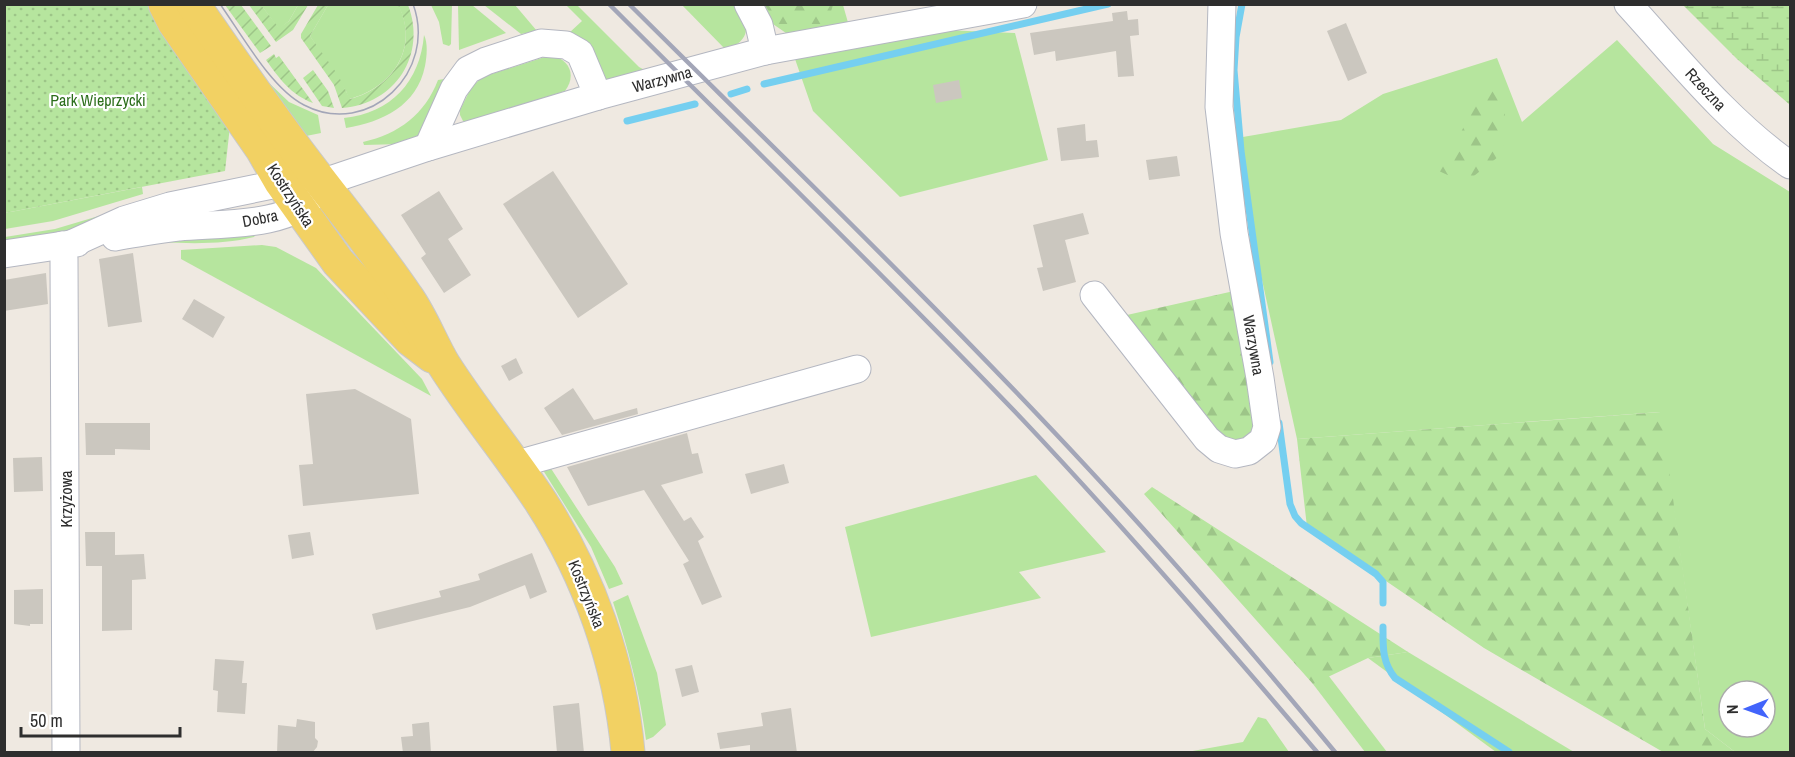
<svg xmlns="http://www.w3.org/2000/svg" width="1795" height="757" viewBox="0 0 1795 757" font-family="'Archivo Narrow',sans-serif">
<defs>
<pattern id="forest-firs" width="22" height="20" patternUnits="userSpaceOnUse" patternTransform="scale(1.5)"><rect width="22" height="20" fill="#b6e59e"/><path d="M5 1l3.5 6h-7zM16 11l3.5 6h-7z" fill="#9dc588"/></pattern>
<pattern id="wetland-marsh" width="20" height="14" patternUnits="userSpaceOnUse" patternTransform="scale(1.5)"><rect width="20" height="14" fill="#b6e59e"/><path d="M1 5h8M5 5V1M11 12h8M15 12V8" fill="none" stroke="#9dc588"/></pattern>
<pattern id="park-dots" width="8" height="8" patternUnits="userSpaceOnUse" patternTransform="scale(1.5)"><rect width="8" height="8" fill="#b6e59e"/><path d="M2 2h.1M6 6h.1" fill="none" stroke="#9dc588" stroke-width="1.8" stroke-linecap="round"/></pattern>
<pattern id="garden-furrows" width="10" height="10" patternUnits="userSpaceOnUse" patternTransform="scale(1.5)"><rect width="10" height="10" fill="#b6e59e"/><path d="M-1 1l2-2M0 10L10 0M9 11l2-2" fill="none" stroke="#9dc588"/></pattern>
</defs>
<rect width="100%" height="100%" fill="#efe9e1"/>
<g fill="#b6e59e" fill-rule="evenodd">
<path d="M 398,4 C 420,47 393,88 349,99 L 346,91 L 310,36 L 328,5 Z"/>
<path d="M 261,5 L 298,5 L 289,21 L 279,29 Z"/>
<path d="M 431,5 L 452,5 L 451,44 L 449,46 L 443,44 L 439,22 Z"/>
<path d="M 458,5 L 472,5 L 506,33 L 459,50 Z"/>
<path d="M 484,5 L 515,5 L 537,31 L 521,34 Z"/>
<path d="M 566,5 L 577,5 L 639,67 L 654,75 L 617,84 L 606,79 L 569,33 L 582,21 Z"/>
<path d="M 682,5 L 741,5 C 748,27 752,39 726,50 Z"/>
<path d="M 755,5 L 843,5 L 849,26 L 1015,33 L 1048,160 L 900,197 L 813,111 L 786,33 L 770,22 Z"/>
<path d="M 424,35 C 428,43 427,56 425,66 C 417,106 382,122 346,128 L 344,118 C 391,113 420,82 424,35 Z"/>
<path d="M 1617,40 L 1713,144 L 1790,192 L 1790,752 L 1735,752 L 1705,729 L 1660,412 L 1297,439 L 1231,139 L 1341,120 L 1383,94 L 1497,58 L 1522,122 ZM 1729,691 L 1765,691 L 1765,727 L 1729,727 Z"/>
<path d="M 551,55 C 569,59 577,75 565,91 L 470,121 L 463,121 L 460,115 L 460,110 L 471,88 L 482,77 Z"/>
<path d="M 450,78 L 422,136 L 401,144 L 364,145 L 363,142 C 399,134 425,114 438,80 Z"/>
<path d="M 268,82 L 289,102 L 318,115 L 321,133 L 296,138 L 269,90 Z"/>
<path d="M 142,187 L 143,194 L 53,221 L 5,229 L 5,213 Z"/>
<path d="M 129,207 L 77,229 L 5,241 L 5,237 L 55,229 Z"/>
<path d="M 256,234 L 254,237 C 226,244 192,244 163,242 L 168,240 Z"/>
<path d="M 262,245 L 276,247 L 316,268 L 422,379 L 431,396 L 181,259 L 181,250 Z"/>
<path d="M 541,467 L 550,467 L 615,567 L 623,584 L 609,589 L 591,547 Z"/>
<path d="M 1036,475 L 1106,552 L 1019,572 L 1041,598 L 871,637 L 845,527 Z"/>
<path d="M 628,595 L 657,673 L 666,725 L 653,737 L 646,740 C 640,693 628,648 613,602 Z"/>
<path d="M 1408,652 L 1574,752 L 1496,752 L 1368,658 Z"/>
<path d="M 1328,675 L 1387,752 L 1365,752 L 1313,684 Z"/>
<path d="M 1258,717 L 1266,719 L 1289,752 L 1187,752 L 1243,742 Z"/>
</g>
<g fill="url(#forest-firs)">
<path d="M 765,5 L 833,5 L 827,24 L 777,24 Z"/>
<path d="M 1484,88 L 1498,92 L 1505,114 L 1503,153 L 1465,183 L 1428,166 L 1459,136 Z"/>
<path d="M 1234,291 L 1261,428 L 1229,447 L 1118,317 Z"/>
<path d="M 1661,412 L 1705,729 L 1735,752 L 1663,752 L 1484,648 L 1307,527 L 1297,439 Z"/>
<path d="M 1152,487 L 1408,652 L 1368,658 L 1313,684 L 1144,494 Z"/>
</g>
<path fill="url(#wetland-marsh)" d="M 1683,5 L 1790,5 L 1790,105 L 1737,59 Z"/>
<path fill="url(#park-dots)" d="M 5,5 L 148,5 L 230,126 L 225,171 L 5,213 Z"/>
<g fill="url(#garden-furrows)">
<path d="M 225,5 L 241,5 L 271,46 L 260,53 Z"/>
<path d="M 249,5 L 261,5 L 279,28 L 289,21 L 298,5 L 308,5 L 293,30 L 276,42 Z"/>
<path d="M 318,5 L 328,5 L 310,36 L 338,75 L 350,99 C 393,88 420,47 398,5 L 408,5 C 427,54 396,104 342,108 L 334,85 L 301,38 L 301,34 Z"/>
<path d="M 274,54 L 276,58 L 279,56 L 313,103 C 291,95 279,78 266,60 Z"/>
<path d="M 313,70 L 328,91 L 334,108 L 322,106 L 303,78 Z"/>
</g>
<g fill="none" stroke-linecap="round" stroke-linejoin="round">
<g stroke="#75cff0" stroke-width="7">
<path d="M 1242,4 L 1236,37 L 1234,70 L 1241,151 L 1270,362"/>
<path d="M 764,84 L 1108,4"/>
<path d="M 731,94 L 747,89"/>
<path d="M 627,121 L 695,104"/>
<path d="M 1279,423 L 1290,504 L 1295,516 L 1301,523 L 1376,574 L 1383,582 L 1383,603"/>
<path d="M 1383,627 C 1383,647 1382,662 1395,678 L 1509,752"/>
</g>
</g>
<g fill="#cbc7bf">
<path d="M 1127,11 L 1128,20 L 1138,19 L 1139,35 L 1130,36 L 1134,76 L 1118,77 L 1116,51 L 1056,61 L 1055,51 L 1034,55 L 1030,33 L 1113,21 L 1112,13 Z"/>
<path d="M 1346,23 L 1367,73 L 1348,81 L 1327,31 Z"/>
<path d="M 959,80 L 962,98 L 936,103 L 933,85 Z"/>
<path d="M 1085,124 L 1086,141 L 1097,140 L 1099,157 L 1061,161 L 1057,128 Z"/>
<path d="M 1177,156 L 1180,176 L 1149,180 L 1146,160 Z"/>
<path d="M 553,171 L 628,284 L 578,318 L 503,204 Z"/>
<path d="M 439,191 L 463,229 L 448,239 L 471,275 L 444,293 L 421,258 L 426,254 L 401,215 Z"/>
<path d="M 1083,213 L 1089,234 L 1065,240 L 1076,282 L 1043,291 L 1037,268 L 1043,267 L 1033,225 Z"/>
<path d="M 133,253 L 142,322 L 108,327 L 99,259 Z"/>
<path d="M 46,273 L 48,304 L 4,311 L 4,280 Z"/>
<path d="M 194,299 L 225,317 L 213,338 L 182,319 Z"/>
<path d="M 516,358 L 523,373 L 509,381 L 501,366 Z"/>
<path d="M 573,388 L 594,420 L 637,408 L 638,414 L 562,435 L 544,408 Z"/>
<path d="M 355,389 L 411,419 L 419,494 L 303,506 L 299,465 L 313,464 L 306,394 Z"/>
<path d="M 85,423 L 150,423 L 150,450 L 115,449 L 115,455 L 86,455 Z"/>
<path d="M 687,433 L 692,454 L 698,453 L 703,473 L 661,485 L 684,521 L 691,517 L 704,537 L 698,541 L 722,597 L 702,605 L 683,564 L 689,561 L 644,490 L 588,506 L 567,467 Z"/>
<path d="M 42,457 L 43,491 L 14,492 L 13,458 Z"/>
<path d="M 784,464 L 789,483 L 751,494 L 745,474 Z"/>
<path d="M 85,532 L 115,532 L 115,555 L 144,554 L 146,579 L 132,580 L 132,630 L 102,631 L 102,566 L 86,566 Z"/>
<path d="M 310,532 L 314,555 L 292,559 L 288,535 Z"/>
<path d="M 532,553 L 547,592 L 530,599 L 525,585 L 470,607 L 376,630 L 372,614 L 441,597 L 439,591 L 480,580 L 478,574 Z"/>
<path d="M 43,589 L 43,624 L 30,624 L 30,626 L 14,624 L 14,590 Z"/>
<path d="M 215,659 L 244,661 L 242,683 L 247,683 L 245,714 L 217,712 L 218,691 L 213,690 Z"/>
<path d="M 692,665 L 699,692 L 682,697 L 675,669 Z"/>
<path d="M 579,703 L 584,753 L 557,753 L 553,706 Z"/>
<path d="M 791,708 L 797,753 L 750,753 L 750,745 L 720,749 L 717,733 L 763,726 L 761,713 Z"/>
<path d="M 297,719 L 315,722 L 315,738 L 318,741 L 317,747 L 312,753 L 277,753 L 278,725 L 296,727 Z"/>
<path d="M 429,722 L 431,753 L 403,753 L 401,737 L 413,736 L 412,724 Z"/>
</g>
<g fill="none" stroke-linecap="round" stroke-linejoin="round">
<defs>
<g id="minor">
<path d="M 748,4 L 759,25 L 765,51"/>
<path d="M 1628,4 C 1679,60 1728,122 1790,165"/>
<path d="M 428,147 L 454,89 L 468,70 L 486,61 L 541,43 L 566,45 L 580,53 L 598,96"/>
<path d="M 115,237 C 136,233 158,230 179,227 C 215,223 292,228 314,194"/>
<path d="M 71,244 L 124,220 L 170,206 L 297,180 L 321,183 L 428,147 L 598,96 L 765,51 L 1023,4"/>
<path d="M 62,245 L 64,259 L 66,752"/>
<path d="M 4,254 L 77,243"/>
<path d="M 1094,295 L 1207,439 L 1219,449 L 1235,454 L 1249,451 L 1263,440 L 1267,427 L 1260,378 L 1234,233 L 1219,107 L 1222,4"/>
<path d="M 514,465 L 857,369"/>
</g>
<g id="major">
<path d="M 165,4 L 174,22 L 262,149 L 281,182 L 338,262 L 411,340 L 432,356"/>
<path d="M 193,4 C 228,54 262,104 298,152 C 335,201 373,247 407,297 C 422,318 431,343 444,365 C 474,412 510,455 541,502 C 589,576 620,664 628,752"/>
</g>
</defs>
<use href="#minor" stroke="#b4b7c1" stroke-width="29"/>
<use href="#major" stroke="#c9c9c9" stroke-width="35"/>
<use href="#minor" stroke="#fff" stroke-width="27"/>
<use href="#major" stroke="#f2d163" stroke-width="33"/>
<path stroke="#a3a6b8" stroke-width="1.5" d="M 220,4 C 242,35 271,88 304,105 C 369,139 438,71 413,4"/>
<g stroke="#a3a6b8" stroke-width="4.5">
<path d="M 609,4 C 747,142 887,278 1022,419 C 1124,527 1221,639 1317,752"/>
<path d="M 629,4 C 782,156 937,306 1084,464 C 1171,557 1254,654 1335,752"/>
</g>
</g>
<g text-anchor="middle" dominant-baseline="central" stroke-width="4.5" stroke-linejoin="round" paint-order="stroke">
<g font-size="16" fill="#2e2e2e" stroke="#fff">
<text transform="translate(662 79) rotate(-15)">Warzywna</text>
<text transform="translate(1706 89) rotate(47)">Rzeczna</text>
<text transform="translate(291 195) rotate(57)">Kostrzyńska</text>
<text transform="translate(260 218) rotate(-11)">Dobra</text>
<text transform="translate(1254 345) rotate(80)">Warzywna</text>
<text transform="translate(66 499) rotate(-90)">Krzyżowa</text>
<text transform="translate(587 594) rotate(68)">Kostrzyńska</text>
</g>
<g font-size="16" fill="#2c6e1b" stroke="#fff">
<text x="98" y="100">Park Wieprzycki</text>
</g>
</g>
<rect width="1795" height="757" fill="none" stroke="#2e2e2e" stroke-width="12"/>
<g transform="translate(1747 709) rotate(269)"><circle r="28" fill="#ffffff" stroke="#ababab" stroke-width="1.5"/>
<path d="M0-4.5L10 22L0 15L-10 22Z" fill="#4264fb"/>
<text y="-9" font-size="16" font-weight="bold" text-anchor="middle" fill="#2e2e2e">N</text>
</g>
<path d="M21 727v9h159v-9" fill="none" stroke="#2e2e2e" stroke-width="3"/>
<text x="30" y="727" font-size="18" fill="#2e2e2e" stroke="#ffffff" stroke-width="4.5" paint-order="stroke">50 m</text>
</svg>
